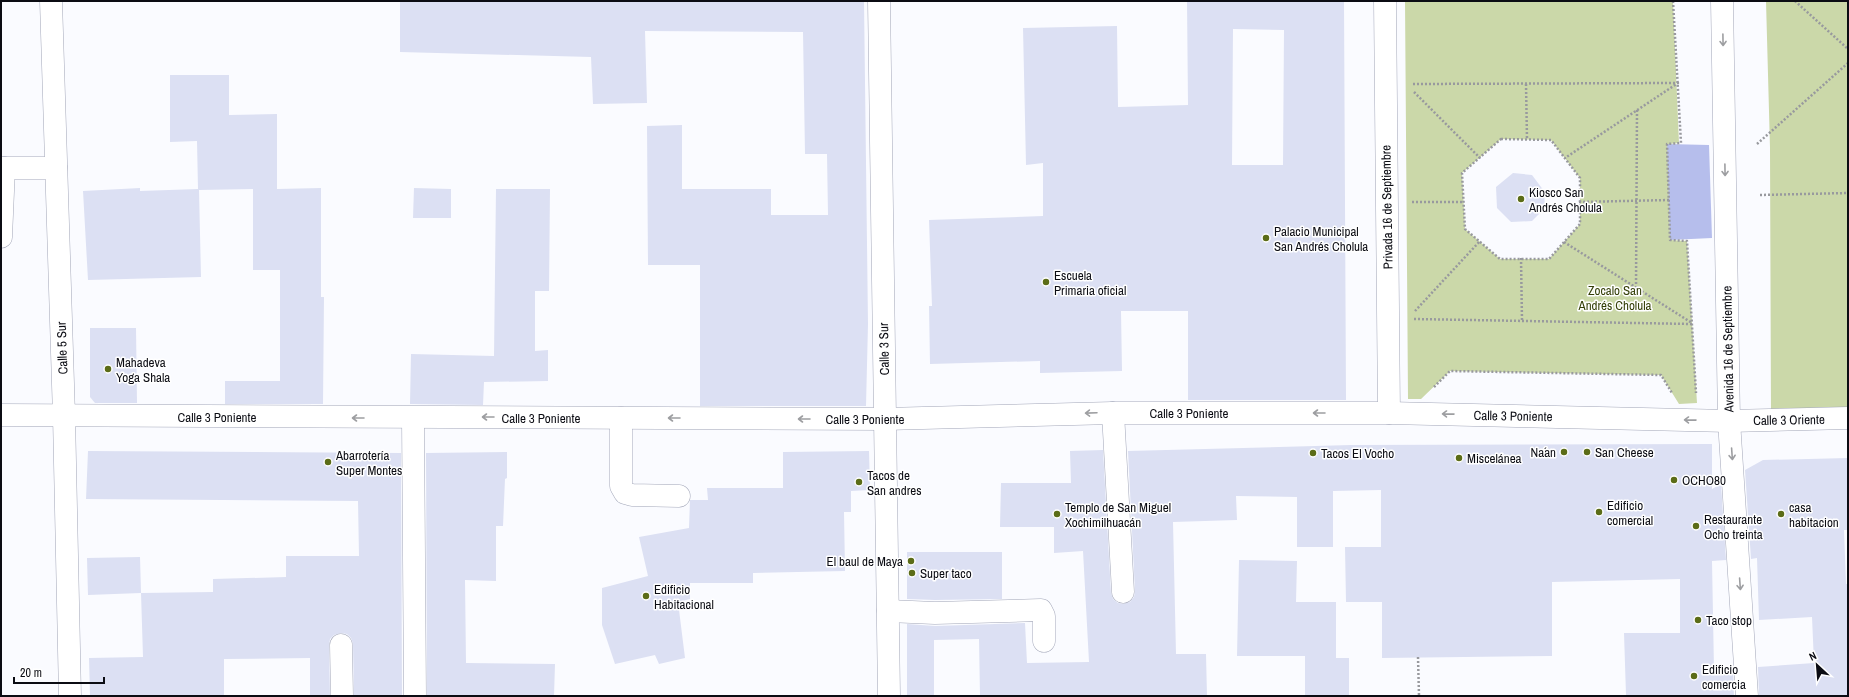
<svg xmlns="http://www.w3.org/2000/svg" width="1849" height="697" viewBox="0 0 1849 697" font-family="'Archivo Narrow',sans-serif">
<rect width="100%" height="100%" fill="#fafbff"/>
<g fill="#cbd8a9" fill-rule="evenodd">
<path d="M 1405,1 L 1673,1 L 1679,143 L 1669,144 L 1670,240 L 1687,241 L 1697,403 L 1679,404 L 1661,375 L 1450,371 L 1421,399 L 1408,399 ZM 1501,139 L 1551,140 L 1580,178 L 1580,224 L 1549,259 L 1500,259 L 1465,229 L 1462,173 Z"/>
<path d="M 1766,1 L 1848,1 L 1848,412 L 1771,417 L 1770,148 Z"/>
</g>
<path fill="#b6beec" d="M 1667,144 L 1709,145 L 1712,238 L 1670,240 Z"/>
<g fill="#dce0f3" fill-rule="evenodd">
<path d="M 400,1 L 864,1 L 868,324 L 866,406 L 700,406 L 700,265 L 648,265 L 647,126 L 682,125 L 682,189 L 771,189 L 771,215 L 828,215 L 827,154 L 805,154 L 803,32 L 645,31 L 647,103 L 593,104 L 591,57 L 400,52 Z"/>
<path d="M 1187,1 L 1344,1 L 1346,400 L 1188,400 L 1188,311 L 1121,311 L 1122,371 L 1040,373 L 1040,361 L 930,364 L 929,306 L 932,306 L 929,220 L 1043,216 L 1043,163 L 1026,165 L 1023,28 L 1117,26 L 1118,107 L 1188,105 ZM 1233,29 L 1284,30 L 1283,165 L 1232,165 Z"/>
<path d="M 170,75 L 229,75 L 229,115 L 277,114 L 277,189 L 321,188 L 321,297 L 324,297 L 323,404 L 225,404 L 225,381 L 280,381 L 280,270 L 253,270 L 253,189 L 199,190 L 201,277 L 88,280 L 83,191 L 140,188 L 140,191 L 198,189 L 197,141 L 170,142 Z"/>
<path d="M 1513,173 L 1532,175 L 1544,191 L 1545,208 L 1532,221 L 1511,222 L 1497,208 L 1496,187 Z"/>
<path d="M 414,188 L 451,189 L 451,218 L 413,218 Z"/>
<path d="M 496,189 L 550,189 L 549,291 L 535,291 L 535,351 L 548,350 L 548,381 L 484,382 L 483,405 L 410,404 L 411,354 L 494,356 Z"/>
<path d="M 90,328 L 136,328 L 137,403 L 95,403 L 90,397 Z"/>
<path d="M 1712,444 L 1712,489 L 1721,484 L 1726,560 L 1712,561 L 1714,670 L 1733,669 L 1734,696 L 1626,695 L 1624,633 L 1680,633 L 1680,579 L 1552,582 L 1552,656 L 1382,658 L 1382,602 L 1346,602 L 1345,547 L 1381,547 L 1381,490 L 1333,491 L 1333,547 L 1297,547 L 1297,497 L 1236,496 L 1237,520 L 1173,522 L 1176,654 L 1206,654 L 1207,696 L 980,696 L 979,639 L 934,640 L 934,696 L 907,696 L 907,624 L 935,626 L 1025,623 L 1027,663 L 1089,662 L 1083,551 L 1054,553 L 1054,527 L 1000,527 L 1001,483 L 1071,483 L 1070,451 L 1103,450 L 1111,593 L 1113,599 L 1118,603 L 1123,604 L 1130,602 L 1134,597 L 1135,591 L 1128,451 L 1351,445 Z"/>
<path d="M 88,451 L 401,453 L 402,696 L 354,696 L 353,644 L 351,638 L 347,634 L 341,633 L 334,635 L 330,639 L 329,645 L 330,696 L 310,696 L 310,658 L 224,659 L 224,696 L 90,696 L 89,658 L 143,657 L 141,593 L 213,592 L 213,579 L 286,577 L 286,556 L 359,556 L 358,501 L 86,499 Z"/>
<path d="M 869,451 L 870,490 L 851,491 L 851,512 L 844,512 L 845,571 L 753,573 L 753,583 L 690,583 L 690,599 L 678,602 L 685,658 L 659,664 L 655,655 L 615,664 L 602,625 L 602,588 L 648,576 L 639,537 L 689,528 L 690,500 L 708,500 L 707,488 L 783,488 L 783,452 Z"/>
<path d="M 507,452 L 507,478 L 505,479 L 503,526 L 496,526 L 496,581 L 465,580 L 466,663 L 555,664 L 554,696 L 427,696 L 426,453 Z"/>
<path d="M 1848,458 L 1848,530 L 1844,530 L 1846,584 L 1848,584 L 1848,696 L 1759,696 L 1758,667 L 1814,663 L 1812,617 L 1759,620 L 1757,558 L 1751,559 L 1745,470 L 1763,460 Z"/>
<path d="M 907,552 L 1002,552 L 1002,599 L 935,600 L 907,599 Z"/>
<path d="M 140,557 L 141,593 L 88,595 L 87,558 Z"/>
<path d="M 1239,560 L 1297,561 L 1296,602 L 1336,602 L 1336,658 L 1349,658 L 1349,696 L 1305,696 L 1305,656 L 1237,656 Z"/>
</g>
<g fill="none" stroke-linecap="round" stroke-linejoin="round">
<defs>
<g id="minor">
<path d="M 51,1 L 64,416 L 70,696"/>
<path d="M 879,1 L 889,696"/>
<path d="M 1385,1 L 1389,413"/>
<path d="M 1722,1 L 1729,421 L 1747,696"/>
<path d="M 1,168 L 56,168"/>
<path d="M 1,237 L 4,168"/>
<path d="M 1113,413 L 1123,592"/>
<path d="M 1,415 L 885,419 L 1113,413 L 1389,413 L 1729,421 L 1848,418"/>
<path d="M 413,418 L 415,696"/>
<path d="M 621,418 L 621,486 L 625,493 L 632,495 L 679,496"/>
<path d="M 888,611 L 935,613 L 1041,610 L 1044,616 L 1044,641"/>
<path d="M 341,645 L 342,696"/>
</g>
</defs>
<use href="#minor" stroke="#a3a7b9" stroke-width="23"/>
<g stroke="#98999e" stroke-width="2.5" stroke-dasharray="2 2" stroke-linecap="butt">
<path d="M 1673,1 L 1681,143 L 1667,144 L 1670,240 L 1687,241 L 1696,393"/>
<path d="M 1795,1 L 1848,49"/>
<path d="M 1413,84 L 1678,83 L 1565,158"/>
<path d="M 1526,84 L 1527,139"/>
<path d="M 1414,92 L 1480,158"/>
<path d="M 1501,139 L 1551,140 L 1580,178 L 1580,224 L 1549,259 L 1500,259 L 1465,229 L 1462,173 Z"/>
<path d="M 1757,144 L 1848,63"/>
<path d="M 1760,195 L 1848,193"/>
<path d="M 1412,202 L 1464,202"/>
<path d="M 1579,202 L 1669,200"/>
<path d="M 1564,242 L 1692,323"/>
<path d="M 1521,258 L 1522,321"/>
<path d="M 1636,288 L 1637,110"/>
<path d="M 1415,311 L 1480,241"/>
<path d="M 1414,319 L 1692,324"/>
<path d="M 1434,387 L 1450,371 L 1661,375 L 1672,393"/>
<path d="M 1418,657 L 1419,696"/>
</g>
<use href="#minor" stroke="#fff" stroke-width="22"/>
</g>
<defs><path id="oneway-shaft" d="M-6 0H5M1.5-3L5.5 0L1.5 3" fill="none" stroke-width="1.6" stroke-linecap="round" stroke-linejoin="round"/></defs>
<g stroke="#9d9ea1">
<use href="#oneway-shaft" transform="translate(1723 40) rotate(89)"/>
<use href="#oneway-shaft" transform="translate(1725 170) rotate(89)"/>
<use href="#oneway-shaft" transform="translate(1091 413) rotate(178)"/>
<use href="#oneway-shaft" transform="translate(1319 413) rotate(-180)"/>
<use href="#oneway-shaft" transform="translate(1448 414) rotate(-179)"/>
<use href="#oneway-shaft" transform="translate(488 417) rotate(-180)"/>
<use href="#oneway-shaft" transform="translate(358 418) rotate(-180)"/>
<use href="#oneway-shaft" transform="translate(674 418) rotate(-180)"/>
<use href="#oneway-shaft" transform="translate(804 419) rotate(-180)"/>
<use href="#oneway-shaft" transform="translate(1690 420) rotate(-179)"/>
<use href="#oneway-shaft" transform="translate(1732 454) rotate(86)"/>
<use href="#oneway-shaft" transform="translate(1740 584) rotate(86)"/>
</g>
<g fill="#5b6c17" stroke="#fff" stroke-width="1.5">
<circle cx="1521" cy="199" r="4"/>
<circle cx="1266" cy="238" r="4"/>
<circle cx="1046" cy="282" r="4"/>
<circle cx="108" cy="369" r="4"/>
<circle cx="1564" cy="452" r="4"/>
<circle cx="1587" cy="452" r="4"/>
<circle cx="1313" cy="453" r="4"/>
<circle cx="1459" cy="458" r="4"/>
<circle cx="328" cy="462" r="4"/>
<circle cx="1674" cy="480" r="4"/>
<circle cx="859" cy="482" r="4"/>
<circle cx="1599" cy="512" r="4"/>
<circle cx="1057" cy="514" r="4"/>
<circle cx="1781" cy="514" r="4"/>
<circle cx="1696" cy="526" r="4"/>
<circle cx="911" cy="561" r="4"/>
<circle cx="912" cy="573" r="4"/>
<circle cx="646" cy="596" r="4"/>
<circle cx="1698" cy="620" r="4"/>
<circle cx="1694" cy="676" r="4"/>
</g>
<g text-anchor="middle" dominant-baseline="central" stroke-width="3" stroke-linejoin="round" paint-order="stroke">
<g font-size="13" fill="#0b0c13" stroke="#fff" text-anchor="start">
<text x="1529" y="192">Kiosco San<tspan x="1529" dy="15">Andrés Cholula</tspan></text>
<text x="1274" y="231">Palacio Municipal<tspan x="1274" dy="15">San Andrés Cholula</tspan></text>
<text x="1054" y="275">Escuela<tspan x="1054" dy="15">Primaria oficial</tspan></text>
<text x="116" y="362">Mahadeva<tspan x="116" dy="15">Yoga Shala</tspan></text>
<text x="1556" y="452" text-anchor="end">Na´an</text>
<text x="1595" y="452">San Cheese</text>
<text x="1321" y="453">Tacos El Vocho</text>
<text x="336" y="455">Abarrotería<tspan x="336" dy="15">Super Montes</tspan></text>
<text x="1467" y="458">Miscelánea</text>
<text x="867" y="475">Tacos de<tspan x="867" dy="15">San andres</tspan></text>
<text x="1682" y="480">OCHO80</text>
<text x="1607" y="505">Edificio<tspan x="1607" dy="15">comercial</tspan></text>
<text x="1065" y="507">Templo de San Miguel<tspan x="1065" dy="15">Xochimilhuacán</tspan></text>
<text x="1789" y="507">casa<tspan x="1789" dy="15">habitacion</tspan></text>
<text x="1704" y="519">Restaurante<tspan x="1704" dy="15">Ocho treinta</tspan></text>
<text x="903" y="561" text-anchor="end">El baul de Maya</text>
<text x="920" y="573">Super taco</text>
<text x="654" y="589">Edificio<tspan x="654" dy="15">Habitacional</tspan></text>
<text x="1706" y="620">Taco stop</text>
<text x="1702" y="669">Edificio<tspan x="1702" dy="15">comercia</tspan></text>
</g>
<g font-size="13" fill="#0b0c13" stroke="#fff">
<text transform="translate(1387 207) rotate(-91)">Privada 16 de Septiembre</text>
<text transform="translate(62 348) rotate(-92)">Calle 5 Sur</text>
<text transform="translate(884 349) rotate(-91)">Calle 3 Sur</text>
<text transform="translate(1728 349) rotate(-91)">Avenida 16 de Septiembre</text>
<text x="1189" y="413">Calle 3 Poniente</text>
<text transform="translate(1513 416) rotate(1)">Calle 3 Poniente</text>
<text x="217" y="417">Calle 3 Poniente</text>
<text x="541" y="418">Calle 3 Poniente</text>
<text x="865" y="419">Calle 3 Poniente</text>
<text transform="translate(1789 420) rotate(-1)">Calle 3 Oriente</text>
</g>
<g font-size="13" fill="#354009" stroke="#fff">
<text x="1615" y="290">Zocalo San<tspan x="1615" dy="15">Andrés Cholula</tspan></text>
</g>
</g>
<rect width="1849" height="697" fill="none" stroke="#0b0c13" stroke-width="4"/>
<g transform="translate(1817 665) rotate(334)" stroke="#ffffff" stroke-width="3" paint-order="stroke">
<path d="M0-3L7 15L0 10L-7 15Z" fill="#0b0c13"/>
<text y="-6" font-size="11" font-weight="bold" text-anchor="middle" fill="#0b0c13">N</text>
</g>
<path d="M14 677v6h90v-6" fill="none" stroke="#0b0c13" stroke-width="2"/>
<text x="20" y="677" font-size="12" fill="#0b0c13" stroke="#ffffff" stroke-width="3" paint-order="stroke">20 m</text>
</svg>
